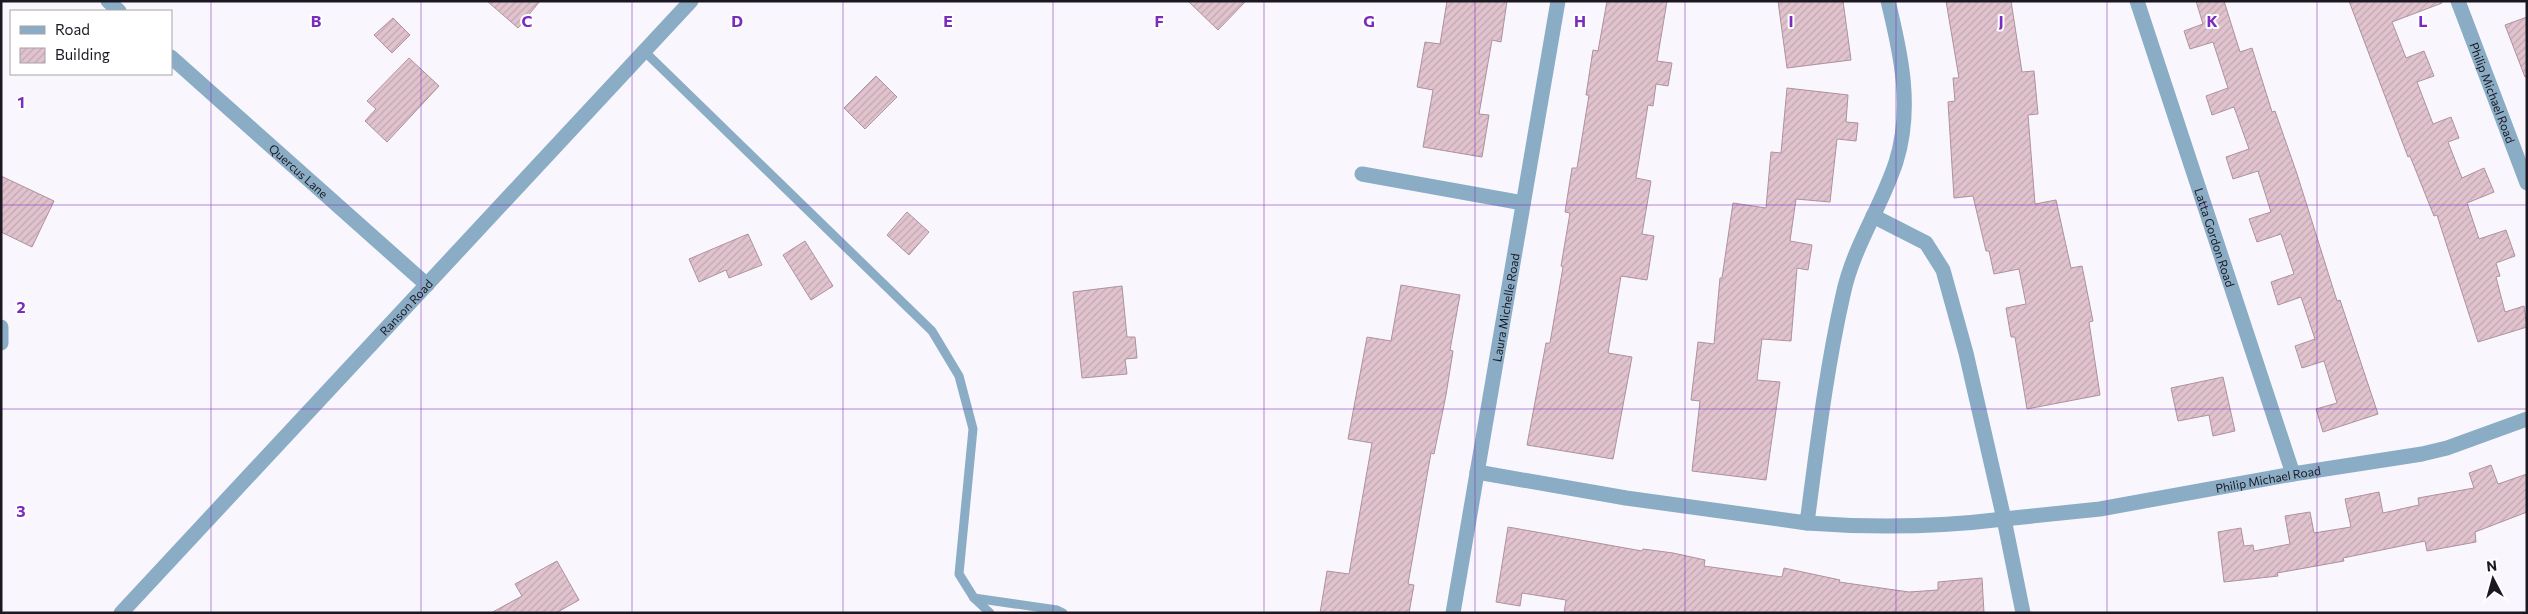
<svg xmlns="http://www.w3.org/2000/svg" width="2528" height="614" viewBox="0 0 2528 614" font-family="Commissioner,sans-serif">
<defs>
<pattern id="building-hatch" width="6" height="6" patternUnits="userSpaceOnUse" patternTransform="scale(1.25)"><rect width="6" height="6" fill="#e1c3ce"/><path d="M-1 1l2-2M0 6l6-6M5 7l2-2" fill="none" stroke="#c0a7b1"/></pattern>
</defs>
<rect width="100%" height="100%" fill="#f9f7fd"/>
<g fill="url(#building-hatch)" stroke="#ae919c">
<path d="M 487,1 L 540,1 L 518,28 Z"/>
<path d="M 1188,1 L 1246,1 L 1218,30 Z"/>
<path d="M 1447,1 L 1507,1 L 1501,42 L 1492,40 L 1479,114 L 1489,115 L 1482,157 L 1423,147 L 1433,90 L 1417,87 L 1425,42 L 1440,44 Z"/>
<path d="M 1607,1 L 1667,1 L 1657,61 L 1672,63 L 1668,86 L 1656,84 L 1653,106 L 1648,105 L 1636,178 L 1651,181 L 1642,234 L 1654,236 L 1647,280 L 1621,276 L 1608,353 L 1632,357 L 1613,459 L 1527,445 L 1546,343 L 1550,343 L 1563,267 L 1561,266 L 1570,213 L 1565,212 L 1572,168 L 1577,168 L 1589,95 L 1586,95 L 1593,50 L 1598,51 Z"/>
<path d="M 1778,1 L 1843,1 L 1851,60 L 1787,68 Z"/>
<path d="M 1946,1 L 2011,1 L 2022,72 L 2034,71 L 2038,114 L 2028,115 L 2035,204 L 2056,200 L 2071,268 L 2082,266 L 2093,321 L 2089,322 L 2100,395 L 2027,409 L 2015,337 L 2011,337 L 2006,308 L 2026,304 L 2019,269 L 1994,274 L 1989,251 L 1986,251 L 1973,196 L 1954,198 L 1948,102 L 1955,101 L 1953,78 L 1959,78 Z"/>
<path d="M 2196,1 L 2224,1 L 2240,52 L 2252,48 L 2272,112 L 2275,111 L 2297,174 L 2337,301 L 2340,300 L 2378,414 L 2323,432 L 2316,409 L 2337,403 L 2324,361 L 2302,368 L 2295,346 L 2315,339 L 2301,297 L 2278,305 L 2271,282 L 2294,274 L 2281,234 L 2257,242 L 2249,219 L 2271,212 L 2258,171 L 2233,179 L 2226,157 L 2249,149 L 2234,107 L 2212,115 L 2206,96 L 2228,88 L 2213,42 L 2190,49 L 2184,31 L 2203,24 Z"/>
<path d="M 2349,1 L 2441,1 L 2442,3 L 2392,22 L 2406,58 L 2424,51 L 2434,76 L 2417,82 L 2433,124 L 2451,117 L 2459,138 L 2448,142 L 2462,178 L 2484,168 L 2494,192 L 2467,203 L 2479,239 L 2506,230 L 2515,256 L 2496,263 L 2500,276 L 2496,277 L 2505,312 L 2524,306 L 2527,327 L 2478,342 L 2437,215 L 2434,216 L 2410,156 L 2408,157 Z"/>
<path d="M 2527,17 L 2527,76 L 2525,77 L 2505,25 Z"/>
<path d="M 393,18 L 410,35 L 392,53 L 374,35 Z"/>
<path d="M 409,58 L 439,86 L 387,142 L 365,121 L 376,109 L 367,101 Z"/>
<path d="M 876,76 L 897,97 L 865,129 L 844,108 Z"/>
<path d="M 1787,88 L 1848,95 L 1846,122 L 1858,123 L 1856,141 L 1837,139 L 1830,202 L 1796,199 L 1790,241 L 1812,245 L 1808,270 L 1797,268 L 1791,341 L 1762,339 L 1757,380 L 1780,382 L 1766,480 L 1692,471 L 1700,401 L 1691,400 L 1698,342 L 1714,344 L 1720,278 L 1722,278 L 1733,203 L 1766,208 L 1771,152 L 1781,153 Z"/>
<path d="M 1,176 L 54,201 L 32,247 L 1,232 Z"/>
<path d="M 907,212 L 929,232 L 909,255 L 887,235 Z"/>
<path d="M 748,234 L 762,265 L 729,278 L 726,270 L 699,282 L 689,259 Z"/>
<path d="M 805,241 L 833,286 L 811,300 L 783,255 Z"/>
<path d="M 1401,285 L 1460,295 L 1450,350 L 1453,351 L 1446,395 L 1434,454 L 1431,453 L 1408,584 L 1414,585 L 1409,613 L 1320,613 L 1327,571 L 1349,574 L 1372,443 L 1348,439 L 1367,337 L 1391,341 Z"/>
<path d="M 1122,286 L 1127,337 L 1135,337 L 1137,358 L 1125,359 L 1127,374 L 1082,378 L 1073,292 Z"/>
<path d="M 2223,377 L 2235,431 L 2213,436 L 2209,415 L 2178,421 L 2171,388 Z"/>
<path d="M 2491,465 L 2498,484 L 2527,474 L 2527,512 L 2475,532 L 2476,542 L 2427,551 L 2425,541 L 2343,558 L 2344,561 L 2277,573 L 2278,576 L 2224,582 L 2218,532 L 2241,528 L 2244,546 L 2253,545 L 2254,551 L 2290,544 L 2285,516 L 2310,512 L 2314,533 L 2351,527 L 2345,499 L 2379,492 L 2383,513 L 2419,505 L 2418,498 L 2474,488 L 2469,473 Z"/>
<path d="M 1508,527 L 1642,551 L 1643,549 L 1673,553 L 1705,560 L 1704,566 L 1782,577 L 1784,568 L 1840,580 L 1839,582 L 1909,592 L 1938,590 L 1938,582 L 1982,578 L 1984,613 L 1564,613 L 1566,600 L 1522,593 L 1520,606 L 1496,602 Z"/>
<path d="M 557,561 L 579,600 L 556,613 L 491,613 L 522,596 L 515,584 Z"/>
</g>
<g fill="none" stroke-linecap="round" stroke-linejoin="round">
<g stroke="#8aadc5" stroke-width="9">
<path d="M 644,51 L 932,331 L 959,376 L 973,429 L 959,574 L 974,598 L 990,613"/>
<path d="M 974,598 L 1057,610 L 1063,613"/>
</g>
<g stroke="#8aadc5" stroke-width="15">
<path d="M 108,1 L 119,11"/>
<path id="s1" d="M 2137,1 L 2293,474"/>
<path id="s2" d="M 2458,1 L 2527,183"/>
<path id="s3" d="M 171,57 L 427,285"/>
<path d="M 1362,174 L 1523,203"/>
<path id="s4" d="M 1873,216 L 1926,243 L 1943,270 L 1966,353 L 2004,519 L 2100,509 L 2293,474 L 2422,454 L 2447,448 L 2527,419"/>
<path d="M 1,327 L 1,343"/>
<path d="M 1477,472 L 1626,498 L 1807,523 C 1817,447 1826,370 1843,295 C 1853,247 1881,208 1896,162 C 1913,108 1901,54 1888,1"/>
<path d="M 1807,523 C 1873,528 1939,527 2004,519 L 2023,613"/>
<path id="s5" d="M 1453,613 L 1558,1"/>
</g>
<path stroke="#8aadc5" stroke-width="15" id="s6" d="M 121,613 L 691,1"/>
</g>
<path fill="none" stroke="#7b2cbf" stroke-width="1" stroke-opacity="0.55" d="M 211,1 L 211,613M 421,1 L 421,613M 632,1 L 632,613M 843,1 L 843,613M 1053,1 L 1053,613M 1264,1 L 1264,613M 1475,1 L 1475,613M 1685,1 L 1685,613M 1896,1 L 1896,613M 2107,1 L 2107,613M 2317,1 L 2317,613M 1,205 L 2527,205M 1,409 L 2527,409"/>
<g text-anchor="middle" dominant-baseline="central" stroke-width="4" stroke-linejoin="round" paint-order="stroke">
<g font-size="12" fill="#1c1822" stroke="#fff">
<text stroke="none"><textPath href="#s2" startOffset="98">Philip Michael Road</textPath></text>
<text stroke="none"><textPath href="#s3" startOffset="171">Quercus Lane</textPath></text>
<text stroke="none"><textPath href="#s1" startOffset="249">Latta Gordon Road</textPath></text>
<text stroke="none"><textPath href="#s5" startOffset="310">Laura Michelle Road</textPath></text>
<text stroke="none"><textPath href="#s6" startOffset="418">Ranson Road</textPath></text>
<text stroke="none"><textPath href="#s4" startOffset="615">Philip Michael Road</textPath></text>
</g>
</g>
<g font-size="16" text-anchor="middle" font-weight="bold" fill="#7b2cbf" stroke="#fff" stroke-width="4" stroke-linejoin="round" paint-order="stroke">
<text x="316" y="27">B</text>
<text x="527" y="27">C</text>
<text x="737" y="27">D</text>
<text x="948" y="27">E</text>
<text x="1159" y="27">F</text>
<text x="1369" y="27">G</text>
<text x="1580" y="27">H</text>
<text x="1791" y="27">I</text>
<text x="2001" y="27">J</text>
<text x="2212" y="27">K</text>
<text x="2423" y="27">L</text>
<text x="21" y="108">1</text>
<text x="21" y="313">2</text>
<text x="21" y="517">3</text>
</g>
<rect width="2528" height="614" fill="none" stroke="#1c1822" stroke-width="5"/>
<rect x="10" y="10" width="162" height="65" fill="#ffffff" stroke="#a4a3a7"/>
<rect x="20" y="26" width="25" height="8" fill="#8aadc5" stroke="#a4a3a7"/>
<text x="55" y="35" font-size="15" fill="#1c1822">Road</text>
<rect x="20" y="48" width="25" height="15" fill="url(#building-hatch)" stroke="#a4a3a7"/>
<text x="55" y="60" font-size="15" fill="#1c1822">Building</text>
<g transform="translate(2493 579) rotate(354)" stroke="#ffffff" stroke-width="4" paint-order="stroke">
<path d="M0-4L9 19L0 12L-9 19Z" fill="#1c1822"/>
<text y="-8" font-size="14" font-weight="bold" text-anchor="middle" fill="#1c1822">N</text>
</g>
</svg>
